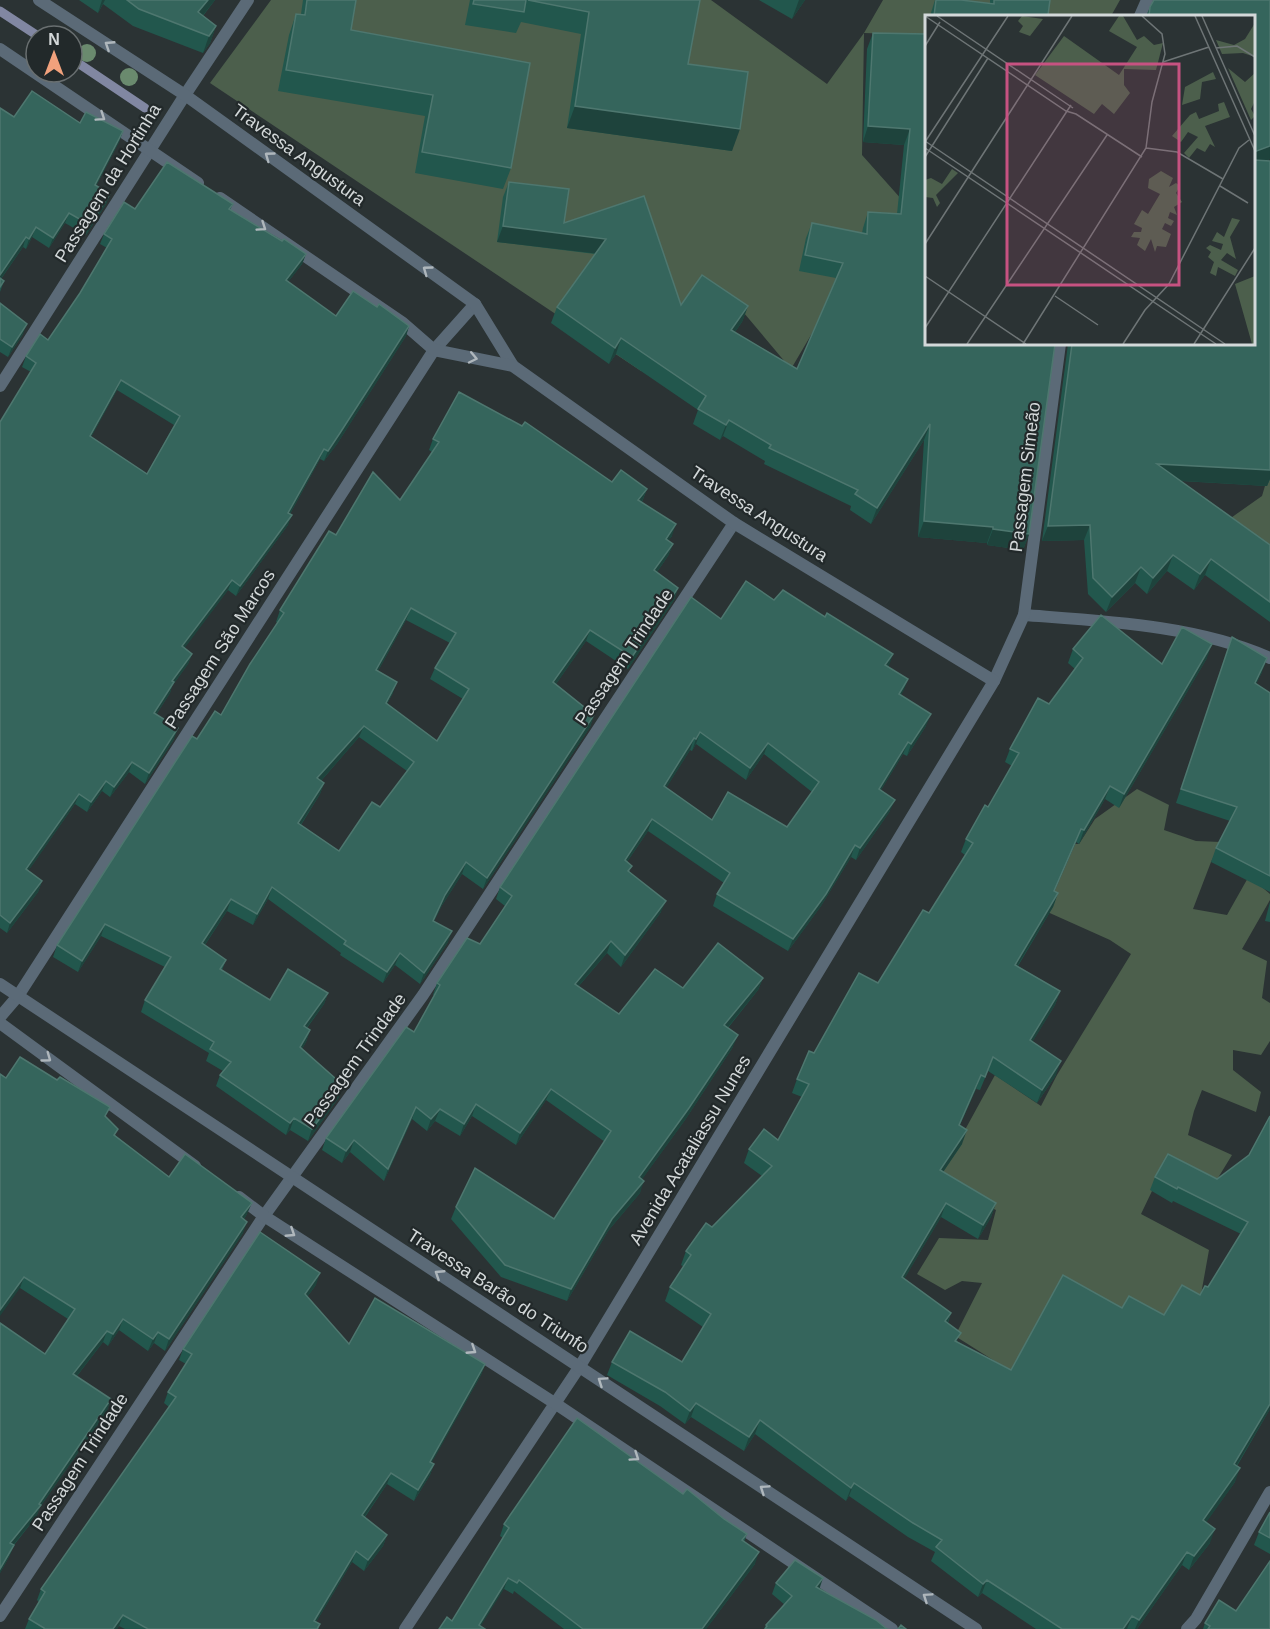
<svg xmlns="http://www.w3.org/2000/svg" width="1270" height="1629" viewBox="0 0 1270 1629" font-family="Arial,sans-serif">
<rect width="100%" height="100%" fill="#2b3334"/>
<g fill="#4c5f4c">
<path d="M 271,0 L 711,0 L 827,84 L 864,33 L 883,0 L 1120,0 L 1111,16 L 926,16 L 926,35 L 864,33 L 862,155 L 911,210 L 861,250 L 791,369 L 744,313 L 697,291 L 641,371 L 210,83 Z"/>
<path d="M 1270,469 L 1270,565 L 1218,527 L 1262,496 Z"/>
<path d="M 1137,789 L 1169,805 L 1164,830 L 1196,841 L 1221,842 L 1211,862 L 1193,909 L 1227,915 L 1249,876 L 1270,894 L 1270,900 L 1242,949 L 1267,961 L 1262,998 L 1270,1003 L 1270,1041 L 1261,1055 L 1233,1050 L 1233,1070 L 1261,1092 L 1256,1112 L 1202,1090 L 1194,1111 L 1188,1135 L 1232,1155 L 1210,1191 L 1163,1168 L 1141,1214 L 1209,1250 L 1200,1300 L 1020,1377 L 955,1336 L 982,1283 L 962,1281 L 945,1290 L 917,1274 L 939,1238 L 988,1240 L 996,1210 L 937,1181 L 995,1075 L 1041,1106 L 1057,1075 L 1131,954 L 1110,940 L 1043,910 L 1049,844 L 1079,844 L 1095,819 Z"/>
</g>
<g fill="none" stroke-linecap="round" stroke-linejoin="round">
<g stroke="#8187a2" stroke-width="9">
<path d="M 0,11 L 38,36"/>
<path d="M 72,59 L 145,108"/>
</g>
<g stroke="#5b6a77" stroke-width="12">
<path d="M 1140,16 L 1147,0"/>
<path d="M 0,386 L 185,95 L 248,0"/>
<path d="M 1024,615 C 1103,621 1197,625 1270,658"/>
<path d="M 0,1017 L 18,996 L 434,350 L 475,304"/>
<path d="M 0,1616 L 264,1216 L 423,995 L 734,523"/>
<path d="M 405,1629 L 580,1366 L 994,681 L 1024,615 L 1060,344"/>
<path d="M 1187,1629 L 1196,1619 L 1270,1492"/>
</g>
<g stroke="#5b6a77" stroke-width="12">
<path d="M 39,0 L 185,95 L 475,304 L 513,366"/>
<path d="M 0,49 L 198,183"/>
<path d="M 220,198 L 403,323 L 434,350 L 513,366 L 734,523 L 994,681"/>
<path d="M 0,984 L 976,1629"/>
<path d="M 0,1023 L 195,1166"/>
<path d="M 239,1197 L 264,1216 L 556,1404 L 892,1629"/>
</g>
</g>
<g fill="#6a8a6e">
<circle cx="87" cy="53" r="9"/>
<circle cx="129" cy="77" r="9"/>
</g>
<g fill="#22574d" fill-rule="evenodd">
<path d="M 79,0 L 215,0 L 203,16 L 216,26 L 210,43 L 203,53 L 133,26 L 103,4 L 98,13 Z"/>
<path d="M 303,0 L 356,0 L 351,30 L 530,63 L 511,168 L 503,189 L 415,173 L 425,116 L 278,91 L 289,35 L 296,14 L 301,14 Z"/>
<path d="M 470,0 L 700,0 L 688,64 L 732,151 L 567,128 L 581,34 L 521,22 L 516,33 L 465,25 Z"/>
<path d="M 759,0 L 805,0 L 792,19 Z"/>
<path d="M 935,0 L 961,0 L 990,4 L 990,0 L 1050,0 L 1048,15 L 1069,16 L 930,16 Z"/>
<path d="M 1270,0 L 1270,159 L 1265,161 L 1270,161 L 1270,479 L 1267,486 L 1181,481 L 1270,545 L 1270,622 L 1205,575 L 1194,590 L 1167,571 L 1147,594 L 1135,583 L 1106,612 L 1088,594 L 1084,540 L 1042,541 L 1068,344 L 1254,344 L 1254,16 L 1146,16 L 1150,7 Z"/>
<path d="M 873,33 L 927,34 L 927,344 L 1029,534 L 1023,550 L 987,545 L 987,543 L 918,537 L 924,440 L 871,524 L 850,510 L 851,506 L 764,464 L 765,461 L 723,436 L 720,440 L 693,424 L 698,410 L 616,354 L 609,364 L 551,323 L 557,307 L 595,254 L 497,242 L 503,197 L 509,182 L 564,223 L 681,305 L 748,306 L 742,322 L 735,332 L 797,369 L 836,278 L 799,271 L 806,238 L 812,223 L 862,233 L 863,228 L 868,212 L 897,214 L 904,145 L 863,142 L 867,49 Z"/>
<path d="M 32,91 L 80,123 L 86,112 L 123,131 L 119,142 L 96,186 L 110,194 L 106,204 L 86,235 L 65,223 L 49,248 L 32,237 L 26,249 L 23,247 L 1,279 L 4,281 L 0,292 L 0,108 L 14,117 Z"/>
<path d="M 233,204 L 230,210 L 306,254 L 302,264 L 288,282 L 336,316 L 377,307 L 409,326 L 406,336 L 337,444 L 324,461 L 320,459 L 290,514 L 288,525 L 236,596 L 228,590 L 184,648 L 192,654 L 188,664 L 172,686 L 170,693 L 156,715 L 174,739 L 145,784 L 129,772 L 110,797 L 102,791 L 87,812 L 75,804 L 28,871 L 42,881 L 38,892 L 7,933 L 0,928 L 0,422 L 31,372 L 22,367 L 26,356 L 48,340 L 80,293 L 107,248 L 100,244 L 104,234 L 135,209 ZM 117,390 L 174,425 L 147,474 L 91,437 Z"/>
<path d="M 0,303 L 23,334 L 8,357 L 0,352 Z"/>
<path d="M 433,439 L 612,482 L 647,489 L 642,502 L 672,536 L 668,541 L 673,544 L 668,556 L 657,572 L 678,588 L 674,600 L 628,669 L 586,641 L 556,684 L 594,715 L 590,727 L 483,889 L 462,874 L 441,907 L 434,921 L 448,942 L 420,984 L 395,965 L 383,983 L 340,955 L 341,953 L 268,899 L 253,925 L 227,911 L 205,945 L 226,960 L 222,970 L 270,1000 L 328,993 L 324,1004 L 307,1028 L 310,1030 L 306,1042 L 302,1049 L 339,1097 L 308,1141 L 290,1130 L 286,1135 L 216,1086 L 220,1075 L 223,1071 L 206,1061 L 209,1053 L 141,1012 L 145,1000 L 165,967 L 101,936 L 78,972 L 53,957 L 57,945 L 197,739 L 221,715 L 278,623 L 276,622 L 280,610 L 336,535 L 400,500 L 432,452 L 429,450 ZM 406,620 L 450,643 L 435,668 L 430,679 L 463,699 L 437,741 L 387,704 L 393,693 L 378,671 ZM 359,737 L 407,771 L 380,807 L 339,851 L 301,825 L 320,794 L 324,783 L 321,781 Z"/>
<path d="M 774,600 L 908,679 L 901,695 L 926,726 L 907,756 L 903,754 L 881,790 L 890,811 L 856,860 L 851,857 L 821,906 L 788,951 L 713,906 L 717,894 L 724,883 L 648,831 L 627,862 L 630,872 L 661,912 L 621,967 L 607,953 L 578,987 L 619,1014 L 683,988 L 763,978 L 758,990 L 728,1028 L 733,1047 L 685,1120 L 642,1179 L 640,1193 L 608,1231 L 567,1301 L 501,1277 L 451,1219 L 456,1207 L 554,1219 L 605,1142 L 546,1100 L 516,1145 L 472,1116 L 460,1136 L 435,1121 L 427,1131 L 412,1119 L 384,1181 L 350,1152 L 342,1163 L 322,1150 L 326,1138 L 414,1032 L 434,995 L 433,995 L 437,983 L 480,944 L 505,906 L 496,899 L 500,887 L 721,619 ZM 696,744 L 746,780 L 764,754 L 812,792 L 787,827 L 712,820 L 666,788 L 690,750 L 692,751 Z"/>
<path d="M 1073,649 L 1162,664 L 1207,658 L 1119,808 L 1105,799 L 1079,844 L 1076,842 L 1054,891 L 1058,893 L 1053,907 L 1018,966 L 1060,991 L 1055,1005 L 1032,1042 L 1056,1075 L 1037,1103 L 988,1071 L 980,1090 L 976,1089 L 960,1125 L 962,1144 L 943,1172 L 996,1203 L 991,1217 L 978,1239 L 941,1217 L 904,1279 L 951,1313 L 948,1323 L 958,1342 L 1011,1370 L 1122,1308 L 1164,1315 L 1200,1295 L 1208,1287 L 1241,1234 L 1173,1201 L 1172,1203 L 1150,1190 L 1155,1177 L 1217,1179 L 1249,1155 L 1270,1116 L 1270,1409 L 1237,1466 L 1235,1482 L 1206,1522 L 1210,1543 L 1189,1570 L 1182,1565 L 1137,1629 L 1036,1629 L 982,1593 L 978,1597 L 931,1561 L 935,1552 L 908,1537 L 849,1496 L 846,1501 L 755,1434 L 744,1451 L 691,1417 L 685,1424 L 660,1406 L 607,1375 L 612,1362 L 682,1362 L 703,1327 L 665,1301 L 670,1287 L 684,1267 L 681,1265 L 686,1251 L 712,1227 L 762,1176 L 744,1163 L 749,1149 L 778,1140 L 802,1097 L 792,1093 L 797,1079 L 814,1053 L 878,983 L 929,913 L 965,855 L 961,852 L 966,839 L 988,807 L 1012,766 L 1005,762 L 1010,749 L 1049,704 L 1075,669 L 1068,663 Z"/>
<path d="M 1227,651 L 1262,672 L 1256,684 L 1270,693 L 1270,892 L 1211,862 L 1216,848 L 1230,821 L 1176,803 Z"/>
<path d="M 1270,902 L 1270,922 L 1265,921 Z"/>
<path d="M 6,1078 L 106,1117 L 116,1136 L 169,1177 L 247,1214 L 244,1219 L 243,1233 L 165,1351 L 154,1343 L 148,1351 L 119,1330 L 108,1346 L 103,1342 L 77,1376 L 107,1411 L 40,1507 L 36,1517 L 14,1545 L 9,1557 L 0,1573 L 0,1323 L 45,1354 L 68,1319 L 20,1288 Z"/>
<path d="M 316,1285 L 307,1297 L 349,1344 L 485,1364 L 481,1375 L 431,1463 L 434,1464 L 430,1475 L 414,1501 L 387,1484 L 365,1517 L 387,1535 L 383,1546 L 364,1571 L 352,1562 L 316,1622 L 319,1629 L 125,1629 L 119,1626 L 117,1629 L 25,1629 L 29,1619 L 39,1602 L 37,1600 L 41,1589 L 169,1407 L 164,1403 L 168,1392 L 186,1364 L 179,1360 L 183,1349 Z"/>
<path d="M 683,1494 L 747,1534 L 744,1542 L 755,1564 L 706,1629 L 564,1629 L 514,1591 L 513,1594 L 504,1589 L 452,1621 L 503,1538 L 500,1536 L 504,1524 Z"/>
<path d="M 1270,1512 L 1270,1554 L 1254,1545 L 1259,1532 Z"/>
<path d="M 776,1583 L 819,1589 L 887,1629 L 764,1629 L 766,1625 L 785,1605 L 772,1594 Z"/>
<path d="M 1205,1623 L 1270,1629 L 1203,1629 Z"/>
</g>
<g fill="#1e433c">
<path d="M 102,0 L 105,0 L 98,13 Z"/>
<path d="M 208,0 L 215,0 L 192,29 L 198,12 Z"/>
<path d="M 799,0 L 805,0 L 792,19 Z"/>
<path d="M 216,26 L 210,43 L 203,53 L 209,36 Z"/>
<path d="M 575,106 L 740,129 L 732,151 L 567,128 Z"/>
<path d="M 868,126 L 910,129 L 904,145 L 863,142 Z"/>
<path d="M 123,131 L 119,142 L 91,195 L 95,185 Z"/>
<path d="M 1270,146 L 1270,159 L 1254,165 L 1254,152 Z"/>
<path d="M 110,194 L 106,204 L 86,235 L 90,225 Z"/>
<path d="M 69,213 L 65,223 L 49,248 L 53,238 Z"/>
<path d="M 503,226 L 606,239 L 600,254 L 497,242 Z"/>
<path d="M 36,227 L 32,237 L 26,249 L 29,239 Z"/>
<path d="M 26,237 L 23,247 L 0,280 L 0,275 Z"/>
<path d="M 306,254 L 302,264 L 282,290 L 286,280 Z"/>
<path d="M 748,306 L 742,322 L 725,346 L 731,330 Z"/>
<path d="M 27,324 L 23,334 L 8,357 L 12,347 Z"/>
<path d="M 409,326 L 406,336 L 337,444 L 324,461 L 328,451 Z"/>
<path d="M 621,338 L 616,354 L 609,364 L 615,348 Z"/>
<path d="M 121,380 L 117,390 L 86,446 L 90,436 Z"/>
<path d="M 729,420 L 723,436 L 720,440 L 726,425 Z"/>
<path d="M 930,424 L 924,440 L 871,524 L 877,508 Z"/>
<path d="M 324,449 L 320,459 L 285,523 L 288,513 Z"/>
<path d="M 1157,464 L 1270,470 L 1270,479 L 1267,486 L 1152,479 Z"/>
<path d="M 647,489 L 642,501 L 634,511 L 638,500 Z"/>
<path d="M 292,515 L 288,525 L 236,596 L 240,586 Z"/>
<path d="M 924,521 L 993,527 L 987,543 L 918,537 Z"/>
<path d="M 676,524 L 672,536 L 661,551 L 666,539 Z"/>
<path d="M 1090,525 L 1084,540 L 1042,541 L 1048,526 Z"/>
<path d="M 993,529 L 1029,534 L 1023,550 L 987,545 Z"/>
<path d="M 673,544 L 668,556 L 650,582 L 654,570 Z"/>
<path d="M 1173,555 L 1167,571 L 1147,594 L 1153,578 Z"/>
<path d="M 1211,559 L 1205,575 L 1194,590 L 1200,574 Z"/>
<path d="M 1141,567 L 1135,583 L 1106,612 L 1112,597 Z"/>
<path d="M 232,580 L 228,590 L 178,657 L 182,646 Z"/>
<path d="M 678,588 L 674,600 L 628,669 L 632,657 Z"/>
<path d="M 411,608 L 406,620 L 372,682 L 376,670 Z"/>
<path d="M 590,630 L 586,641 L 549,694 L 553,682 Z"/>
<path d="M 1212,644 L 1207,658 L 1119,808 L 1124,794 Z"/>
<path d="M 192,654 L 188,664 L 172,686 L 170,693 L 150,724 L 154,713 L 172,681 Z"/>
<path d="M 893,654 L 889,666 L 881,677 L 885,665 Z"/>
<path d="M 1267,658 L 1262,672 L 1250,697 L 1255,683 Z"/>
<path d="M 908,679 L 904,690 L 895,706 L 899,694 Z"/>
<path d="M 397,682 L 393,693 L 381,715 L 386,703 Z"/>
<path d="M 931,714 L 926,726 L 907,756 L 911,744 Z"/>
<path d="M 594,715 L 590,727 L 483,889 L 487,878 Z"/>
<path d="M 364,726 L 359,737 L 313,790 L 317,778 Z"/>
<path d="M 178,728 L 174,739 L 145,784 L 149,773 Z"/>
<path d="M 700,732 L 696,744 L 692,751 L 696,739 Z"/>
<path d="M 694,738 L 690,750 L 660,798 L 664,786 Z"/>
<path d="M 908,742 L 903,754 L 875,800 L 879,789 Z"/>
<path d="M 768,743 L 764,754 L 746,780 L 750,768 Z"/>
<path d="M 132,762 L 129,772 L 110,797 L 114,787 Z"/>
<path d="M 106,781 L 102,791 L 87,812 L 91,802 Z"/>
<path d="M 324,783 L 320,794 L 294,835 L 298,823 Z"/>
<path d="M 1110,786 L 1105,799 L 1079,844 L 1084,830 Z"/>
<path d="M 79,794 L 75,804 L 22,880 L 26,869 Z"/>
<path d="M 895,800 L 890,811 L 856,860 L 860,848 Z"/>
<path d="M 652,819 L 648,831 L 620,872 L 625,860 Z"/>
<path d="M 1081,829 L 1076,842 L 1049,904 L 1054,891 Z"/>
<path d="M 855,845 L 851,857 L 821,906 L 788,951 L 793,939 Z"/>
<path d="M 466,862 L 462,874 L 441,907 L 429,932 L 433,921 L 445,895 Z"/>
<path d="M 42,881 L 38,892 L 7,933 L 10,923 Z"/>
<path d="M 272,887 L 268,899 L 253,925 L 257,914 Z"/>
<path d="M 1058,893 L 1053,907 L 1010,978 L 1015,965 Z"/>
<path d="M 231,899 L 227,911 L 198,955 L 202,943 Z"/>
<path d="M 666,901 L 661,912 L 621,967 L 625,955 Z"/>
<path d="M 105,924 L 101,936 L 78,972 L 82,961 Z"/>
<path d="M 452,931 L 448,942 L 420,984 L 424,973 Z"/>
<path d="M 611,941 L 607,953 L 570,996 L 575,984 Z"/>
<path d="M 400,953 L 395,965 L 383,983 L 387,972 Z"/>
<path d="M 763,978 L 758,990 L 720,1037 L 724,1025 Z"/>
<path d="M 1060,991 L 1055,1005 L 1025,1054 L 1030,1040 Z"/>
<path d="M 328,993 L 324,1004 L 299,1038 L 304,1026 Z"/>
<path d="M 310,1030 L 306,1042 L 296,1059 L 300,1047 Z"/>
<path d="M 738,1035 L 733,1047 L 685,1120 L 635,1189 L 639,1177 Z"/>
<path d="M 1061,1061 L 1056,1075 L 1037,1103 L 1042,1090 Z"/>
<path d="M 981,1075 L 976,1089 L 954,1138 L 959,1125 Z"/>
<path d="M 344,1086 L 339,1097 L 308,1141 L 312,1129 Z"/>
<path d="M 551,1089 L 546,1100 L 516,1145 L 520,1133 Z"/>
<path d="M 476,1104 L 472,1116 L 460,1136 L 464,1124 Z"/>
<path d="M 416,1107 L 412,1119 L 384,1181 L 388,1169 Z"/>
<path d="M 440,1109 L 435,1121 L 427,1131 L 431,1119 Z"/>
<path d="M 294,1118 L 290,1130 L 286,1135 L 290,1123 Z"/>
<path d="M 967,1130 L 962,1144 L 935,1184 L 940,1170 Z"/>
<path d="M 354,1140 L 350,1152 L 342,1163 L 346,1151 Z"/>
<path d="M 644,1181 L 640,1193 L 608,1231 L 567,1301 L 571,1289 L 612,1219 Z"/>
<path d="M 252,1203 L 247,1214 L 237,1229 L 241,1217 Z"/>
<path d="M 946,1203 L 941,1217 L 897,1291 L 902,1277 Z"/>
<path d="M 996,1203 L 991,1217 L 978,1239 L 983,1225 Z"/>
<path d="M 247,1222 L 243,1233 L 165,1351 L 169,1339 Z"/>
<path d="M 320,1273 L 316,1285 L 301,1305 L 305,1294 Z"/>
<path d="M 24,1277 L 20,1288 L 0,1316 L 0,1310 Z"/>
<path d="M 951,1313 L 946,1326 L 945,1321 Z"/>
<path d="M 123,1319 L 119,1330 L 108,1346 L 113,1334 Z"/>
<path d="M 107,1331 L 103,1342 L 69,1386 L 73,1374 Z"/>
<path d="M 158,1332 L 154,1343 L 148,1351 L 153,1339 Z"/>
<path d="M 485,1364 L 481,1375 L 426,1473 L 430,1462 Z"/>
<path d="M 111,1399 L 107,1411 L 40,1507 L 36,1517 L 6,1554 L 10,1543 Z"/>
<path d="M 696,1403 L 691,1417 L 685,1424 L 690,1411 Z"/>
<path d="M 1270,1404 L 1270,1409 L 1229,1478 L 1234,1464 Z"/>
<path d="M 760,1420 L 755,1434 L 744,1451 L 749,1437 Z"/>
<path d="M 434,1464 L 430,1475 L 414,1501 L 418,1490 Z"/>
<path d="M 1240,1468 L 1235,1482 L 1198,1534 L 1203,1520 Z"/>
<path d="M 391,1473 L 387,1484 L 358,1526 L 362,1515 Z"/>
<path d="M 854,1483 L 849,1496 L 846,1501 L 851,1488 Z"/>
<path d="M 1215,1529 L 1210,1543 L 1189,1570 L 1194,1556 Z"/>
<path d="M 387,1535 L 383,1546 L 364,1571 L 368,1560 Z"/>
<path d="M 14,1545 L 9,1557 L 0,1573 L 0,1569 Z"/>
<path d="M 356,1551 L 352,1562 L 312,1629 L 314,1621 Z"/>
<path d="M 759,1552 L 755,1564 L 706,1629 L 702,1629 Z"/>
<path d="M 1187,1552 L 1182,1565 L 1137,1629 L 1135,1629 L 1139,1620 Z"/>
<path d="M 508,1578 L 504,1589 L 479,1629 L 479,1625 Z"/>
<path d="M 823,1578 L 819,1590 L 816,1587 Z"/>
<path d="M 987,1580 L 982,1593 L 978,1597 L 983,1584 Z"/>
<path d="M 123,1615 L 119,1626 L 117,1629 L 113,1629 Z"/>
<path d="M 1132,1616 L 1127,1629 L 1123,1629 Z"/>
</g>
<g fill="#35655c" stroke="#4e776f" stroke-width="1.5" fill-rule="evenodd">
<path d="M 127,0 L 208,0 L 198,12 L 216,26 L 209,36 L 139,9 Z"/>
<path d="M 307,0 L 356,0 L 351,30 L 530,63 L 511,168 L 422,152 L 433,95 L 286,70 L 296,14 L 305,15 Z"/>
<path d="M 474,0 L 526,0 L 524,12 L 473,4 Z"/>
<path d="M 528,0 L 700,0 L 688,64 L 748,72 L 740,129 L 575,106 L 589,12 Z"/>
<path d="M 936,0 L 961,0 L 994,4 L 994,0 L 1050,0 L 1048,15 L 1069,16 L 934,16 Z"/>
<path d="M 1154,0 L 1270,0 L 1270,146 L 1254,152 L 1254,16 L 1149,16 L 1150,7 Z"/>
<path d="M 873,33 L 927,34 L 927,344 L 1055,344 L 1029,534 L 993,529 L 993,527 L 924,521 L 930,424 L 877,508 L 855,494 L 858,490 L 769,448 L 771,445 L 729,420 L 726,425 L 698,409 L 706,396 L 621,338 L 615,348 L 557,307 L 606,239 L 503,226 L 509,182 L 569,189 L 564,223 L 644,196 L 681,305 L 702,275 L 748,306 L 731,330 L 797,369 L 843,263 L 805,255 L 812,223 L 867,234 L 868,212 L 901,214 L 910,129 L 868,126 Z"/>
<path d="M 32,91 L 80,123 L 86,112 L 123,131 L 95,185 L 110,194 L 90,225 L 69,213 L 53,238 L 36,227 L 29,239 L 26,237 L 0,275 L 0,108 L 14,117 Z"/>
<path d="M 1254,160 L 1270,161 L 1270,470 L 1157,464 L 1270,545 L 1270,602 L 1211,559 L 1200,574 L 1173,555 L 1153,578 L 1141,567 L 1112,597 L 1093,578 L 1090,525 L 1048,526 L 1072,344 L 1254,344 Z"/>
<path d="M 167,162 L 233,204 L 229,209 L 282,241 L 284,239 L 306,254 L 286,280 L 336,316 L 353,291 L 377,307 L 379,304 L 409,326 L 340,433 L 328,451 L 324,449 L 288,513 L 292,515 L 240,586 L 232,580 L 182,646 L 192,654 L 172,681 L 174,682 L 154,713 L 178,728 L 149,773 L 132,762 L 114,787 L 106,781 L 91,802 L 79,794 L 26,869 L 42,881 L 10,923 L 0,915 L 0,422 L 36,363 L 26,356 L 40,334 L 48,340 L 80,293 L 112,239 L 104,234 L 124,202 L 135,209 ZM 121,380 L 180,416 L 147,474 L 90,436 Z"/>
<path d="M 0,278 L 4,281 L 0,287 Z"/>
<path d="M 0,303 L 27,324 L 12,347 L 0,339 Z"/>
<path d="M 459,392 L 522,426 L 525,422 L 612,482 L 621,470 L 647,489 L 638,500 L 676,524 L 666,539 L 673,544 L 654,570 L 678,588 L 632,657 L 590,630 L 553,682 L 594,715 L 487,878 L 466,862 L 445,895 L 433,921 L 452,931 L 424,973 L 400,953 L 387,972 L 344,944 L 346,941 L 272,887 L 257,914 L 231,899 L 202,943 L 226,960 L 220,969 L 270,1000 L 288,969 L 328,993 L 304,1026 L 310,1030 L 300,1047 L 344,1086 L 312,1129 L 294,1118 L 290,1123 L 220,1075 L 231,1062 L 210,1049 L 214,1042 L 145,1000 L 171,957 L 105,924 L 82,961 L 57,945 L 192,736 L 197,739 L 215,711 L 221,715 L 250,664 L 284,613 L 280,610 L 329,531 L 336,535 L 373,472 L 400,500 L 439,442 L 433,439 ZM 411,608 L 456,633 L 435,668 L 469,689 L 437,741 L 386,703 L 397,682 L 376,670 ZM 364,726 L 414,762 L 380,807 L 372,802 L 339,851 L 298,823 L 324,783 L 317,778 Z"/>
<path d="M 746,581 L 774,600 L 783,590 L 825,617 L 827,613 L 893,654 L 885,665 L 908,679 L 899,694 L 931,714 L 911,744 L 908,742 L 879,789 L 895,800 L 860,848 L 855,845 L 826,894 L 793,939 L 717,894 L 730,873 L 652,819 L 625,860 L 632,866 L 628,871 L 666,901 L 625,955 L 611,941 L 575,984 L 619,1014 L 655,969 L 683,988 L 718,943 L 763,978 L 724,1025 L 738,1035 L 689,1108 L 639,1177 L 644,1181 L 612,1219 L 571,1289 L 505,1265 L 456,1207 L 475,1168 L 554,1219 L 611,1131 L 551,1089 L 520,1133 L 476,1104 L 464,1124 L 440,1109 L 431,1119 L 416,1107 L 388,1169 L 354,1140 L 346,1151 L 326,1138 L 406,1027 L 414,1032 L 440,985 L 437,983 L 467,938 L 480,944 L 512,896 L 500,887 L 691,597 L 721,619 ZM 700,732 L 750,768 L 768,743 L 819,782 L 787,827 L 728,792 L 712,820 L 664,786 L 694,738 L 696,739 Z"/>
<path d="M 1101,615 L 1162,664 L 1182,627 L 1212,644 L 1124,794 L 1110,786 L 1084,830 L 1081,829 L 1054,891 L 1058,893 L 1015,965 L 1060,991 L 1030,1040 L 1061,1061 L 1042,1090 L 993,1057 L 985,1077 L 981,1075 L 959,1125 L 967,1130 L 940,1170 L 996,1203 L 983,1225 L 946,1203 L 902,1277 L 951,1313 L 945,1321 L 961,1333 L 955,1341 L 1011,1370 L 1063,1275 L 1122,1308 L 1129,1296 L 1164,1315 L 1182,1285 L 1200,1295 L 1205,1286 L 1208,1287 L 1248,1222 L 1178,1187 L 1177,1189 L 1155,1177 L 1168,1154 L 1217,1179 L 1249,1155 L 1270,1116 L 1270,1404 L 1234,1464 L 1240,1468 L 1203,1520 L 1215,1529 L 1194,1556 L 1187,1552 L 1139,1620 L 1132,1616 L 1123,1629 L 1062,1629 L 987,1580 L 983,1584 L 936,1547 L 942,1540 L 913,1523 L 854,1483 L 851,1488 L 760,1420 L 749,1437 L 696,1403 L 690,1411 L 665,1392 L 612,1362 L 630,1331 L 682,1362 L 711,1314 L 670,1287 L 691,1255 L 686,1251 L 706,1223 L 712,1227 L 772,1166 L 749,1149 L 764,1129 L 778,1140 L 809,1084 L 797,1079 L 809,1051 L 814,1053 L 859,973 L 878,983 L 923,910 L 929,913 L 973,843 L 966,839 L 985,805 L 988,807 L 1019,753 L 1010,749 L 1038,698 L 1049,704 L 1083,658 L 1073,649 Z"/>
<path d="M 1232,637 L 1267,658 L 1255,683 L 1270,693 L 1270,876 L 1216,848 L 1237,807 L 1181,789 Z"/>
<path d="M 20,1057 L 57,1080 L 60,1077 L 110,1107 L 105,1116 L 118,1129 L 114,1135 L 169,1177 L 185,1154 L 252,1203 L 241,1217 L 247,1222 L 169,1339 L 158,1332 L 153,1339 L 123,1319 L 113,1334 L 107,1331 L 73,1374 L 111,1399 L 39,1504 L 41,1505 L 10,1543 L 14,1545 L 0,1569 L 0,1323 L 45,1354 L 75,1309 L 24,1277 L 0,1310 L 0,1074 L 6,1078 Z"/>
<path d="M 260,1232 L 320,1273 L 305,1294 L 349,1344 L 375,1298 L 485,1364 L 430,1462 L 434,1464 L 418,1490 L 391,1473 L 362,1515 L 387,1535 L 368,1560 L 356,1551 L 314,1621 L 320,1624 L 317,1629 L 148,1629 L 123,1615 L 113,1629 L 44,1629 L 44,1628 L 29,1619 L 45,1592 L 41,1589 L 176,1397 L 168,1392 L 192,1354 L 183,1349 Z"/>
<path d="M 577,1418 L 683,1494 L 687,1489 L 724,1519 L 747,1534 L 742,1540 L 759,1552 L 702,1629 L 583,1629 L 519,1580 L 517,1583 L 508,1578 L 479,1625 L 485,1629 L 439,1629 L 447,1617 L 452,1621 L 509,1528 L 504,1524 Z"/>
<path d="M 1270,1512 L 1270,1538 L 1259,1532 Z"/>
<path d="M 795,1560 L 823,1578 L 816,1587 L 876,1620 L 887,1629 L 765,1629 L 767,1626 L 766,1625 L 792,1596 L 776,1583 Z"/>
<path d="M 1270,1561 L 1270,1629 L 1208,1629 L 1210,1626 L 1205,1623 L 1219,1600 L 1236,1611 Z"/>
<path d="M 901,1625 L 906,1629 L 898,1629 Z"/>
</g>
<defs><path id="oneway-chevron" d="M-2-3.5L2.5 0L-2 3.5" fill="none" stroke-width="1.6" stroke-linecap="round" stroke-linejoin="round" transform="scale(1.5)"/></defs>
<g stroke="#afb7bc">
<use href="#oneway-chevron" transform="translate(109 45) rotate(-147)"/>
<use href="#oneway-chevron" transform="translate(101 117) rotate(34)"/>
<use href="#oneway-chevron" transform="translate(269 156) rotate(-144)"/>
<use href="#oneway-chevron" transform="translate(262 227) rotate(34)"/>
<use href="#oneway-chevron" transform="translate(427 270) rotate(-144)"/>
<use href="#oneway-chevron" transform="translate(473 358) rotate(12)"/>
<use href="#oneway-chevron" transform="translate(47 1058) rotate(36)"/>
<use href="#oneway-chevron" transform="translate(291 1233) rotate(33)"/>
<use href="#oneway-chevron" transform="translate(439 1274) rotate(-147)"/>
<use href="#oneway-chevron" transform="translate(472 1350) rotate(33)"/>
<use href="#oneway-chevron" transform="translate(602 1381) rotate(-146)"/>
<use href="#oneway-chevron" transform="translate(635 1457) rotate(34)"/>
<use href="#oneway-chevron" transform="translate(764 1489) rotate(-146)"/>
<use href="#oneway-chevron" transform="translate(927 1597) rotate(-146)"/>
</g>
<g text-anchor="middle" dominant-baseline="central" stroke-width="4.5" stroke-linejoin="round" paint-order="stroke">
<g font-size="18" fill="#d3d8d9" stroke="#22292a">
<text transform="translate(299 155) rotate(36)">Travessa Angustura</text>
<text transform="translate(108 183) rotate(-58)">Passagem da Hortinha</text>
<text transform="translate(1025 477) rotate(-83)">Passagem Simeão</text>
<text transform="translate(759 514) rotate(33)">Travessa Angustura</text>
<text transform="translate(220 649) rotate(-57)">Passagem São Marcos</text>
<text transform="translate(624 657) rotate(-56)">Passagem Trindade</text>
<text transform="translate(355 1060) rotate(-54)">Passagem Trindade</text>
<text transform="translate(690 1150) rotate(-59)">Avenida Acataliassu Nunes</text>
<text transform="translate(498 1291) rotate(33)">Travessa Barão do Triunfo</text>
<text transform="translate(80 1462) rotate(-57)">Passagem Trindade</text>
</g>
</g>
<g transform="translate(925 15)">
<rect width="330" height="330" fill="#2b3334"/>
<path d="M 97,1 L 118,4 L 105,21 L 94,17 L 98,11 L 93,6 ZM 194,1 L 198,1 L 212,25 L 219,21 L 229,30 L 238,28 L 231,55 L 199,54 L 199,70 L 205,78 L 189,99 L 177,89 L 169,99 L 110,60 L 139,21 L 194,60 L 212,32 L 184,16 ZM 330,8 L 330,42 L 318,38 L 297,39 L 291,25 L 309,30 L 320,24 ZM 303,53 L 320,67 L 330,58 L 330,86 L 326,94 L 330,101 L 326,105 ZM 288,57 L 291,64 L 277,67 L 275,84 L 257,90 L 260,72 ZM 299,87 L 305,102 L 280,111 L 290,132 L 285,129 L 280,137 L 272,133 L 264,143 L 259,138 L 273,122 L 263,117 L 256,127 L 247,121 L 265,100 L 271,97 L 274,104 L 294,96 L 293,89 ZM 27,154 L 33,158 L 11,180 L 15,188 L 12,192 L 8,183 L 0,182 L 0,165 L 6,163 L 17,169 ZM 236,156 L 248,163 L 244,172 L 251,168 L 255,171 L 251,178 L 257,187 L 249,192 L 252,200 L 245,197 L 243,203 L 249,206 L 246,211 L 240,208 L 237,214 L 246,219 L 241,232 L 232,231 L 230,237 L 226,224 L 220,236 L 212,230 L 215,223 L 206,222 L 209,217 L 216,217 L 217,213 L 209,209 L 217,195 L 223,199 L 235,179 L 223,173 L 224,164 ZM 307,203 L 315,205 L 305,222 L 311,244 L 302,238 L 296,245 L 313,255 L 310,261 L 293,252 L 291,261 L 285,258 L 289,247 L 283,242 L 286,237 L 281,233 L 285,230 L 296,235 L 298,229 L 287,226 L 292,217 L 299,222 ZM 330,261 L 330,329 L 327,329 L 310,269 Z" fill="#4c5f4c"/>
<path fill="none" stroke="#6e7576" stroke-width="1.5" d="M 0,1 L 141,96 L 151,99 L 217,142M 12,1 L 148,93M 270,1 L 330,136M 277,1 L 330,121M 0,31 L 15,7M 291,33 L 312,31 L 330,42M 238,47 L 284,32M 0,126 L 300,329M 0,127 L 83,1M 0,133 L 291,329M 221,133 L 252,137 L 298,164M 0,142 L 63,43M 295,171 L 323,188M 0,229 L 147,1M 0,261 L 101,329M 130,281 L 173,310M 0,313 L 146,90M 42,329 L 182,120M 98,329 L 221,133 L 227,87 L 240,39 L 237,19 L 217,1M 198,329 L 220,295 L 244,269 L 314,133 L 324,125M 269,329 L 330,233"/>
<path fill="#c75281" fill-opacity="0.15" stroke="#c75281" stroke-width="3" d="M 82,49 L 254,49 L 254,270 L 82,270 Z"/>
<rect width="330" height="330" fill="none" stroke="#d3d8d9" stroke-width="3"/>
</g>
<g transform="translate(54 54)"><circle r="28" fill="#22292a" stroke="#696f70" stroke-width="1.5"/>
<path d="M0-4.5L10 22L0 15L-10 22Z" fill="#f1a17c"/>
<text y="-9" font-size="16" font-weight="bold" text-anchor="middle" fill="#d3d8d9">N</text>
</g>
</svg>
